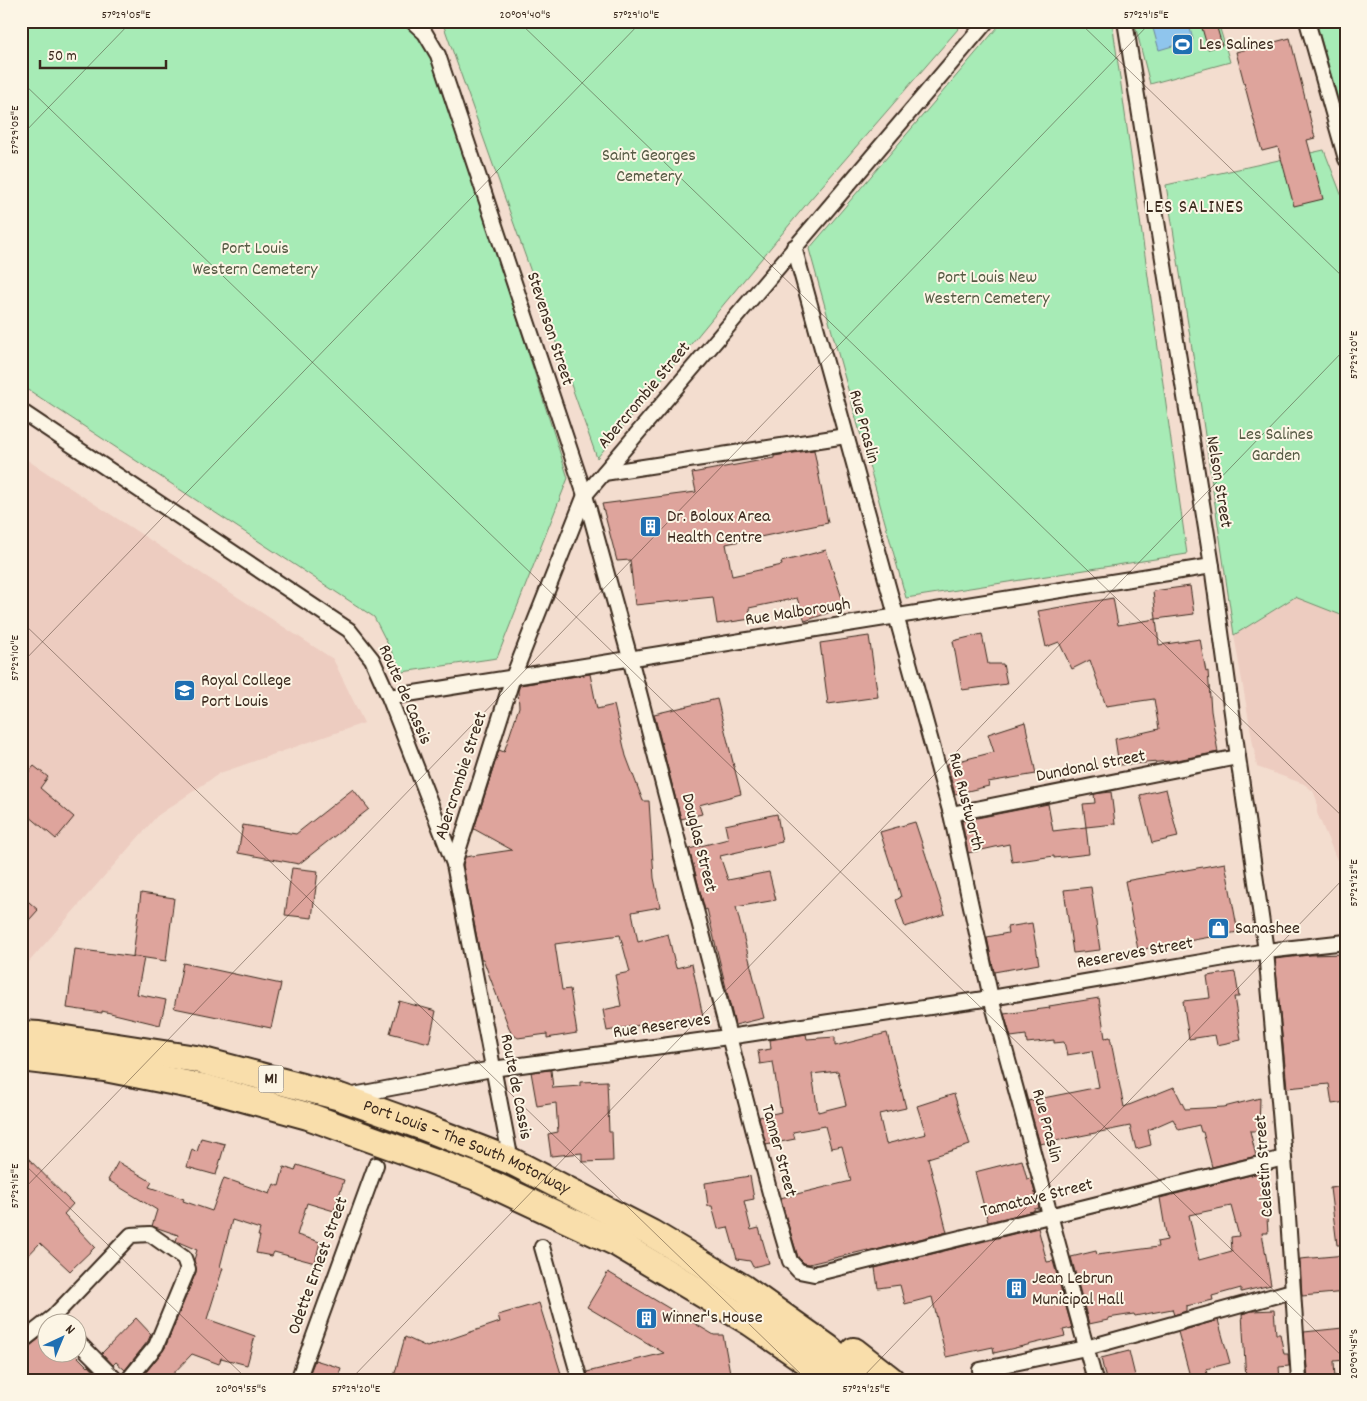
<svg xmlns="http://www.w3.org/2000/svg" width="1367" height="1401" viewBox="0 0 1367 1401" font-family="Dekko,sans-serif">
<rect width="100%" height="100%" fill="#f3ddcf"/>
<filter id="ink" filterUnits="userSpaceOnUse"><feTurbulence type="fractalNoise" baseFrequency=".02" numOctaves="2"/><feDisplacementMap in="SourceGraphic" scale="10" xChannelSelector="R" yChannelSelector="G"/><feConvolveMatrix kernelMatrix="1 2 1 2 8 2 1 2 1" color-interpolation-filters="sRGB"/></filter>
<g filter="url(#ink)">
<g fill="#edccc0">
<path d="M 21,456 L 333,659 L 364,723 L 220,773 L 157,816 L 21,971 Z"/>
<path d="M 1296,597 L 1346,617 L 1346,860 L 1337,860 L 1317,813 L 1317,801 L 1313,791 L 1304,784 L 1257,767 L 1234,635 Z"/>
</g>
<g fill="#a7ebb6" stroke="#718a6a">
<path d="M 21,21 L 404,21 L 428,38 L 568,478 L 497,658 L 402,672 L 374,617 L 21,385 Z"/>
<path d="M 442,21 L 965,21 L 809,201 L 597,458 Z"/>
<path d="M 1003,21 L 1112,21 L 1187,554 L 906,598 L 809,249 Z"/>
<path d="M 1134,21 L 1257,21 L 1220,29 L 1230,62 L 1150,84 Z"/>
<path d="M 1316,21 L 1346,21 L 1346,125 L 1344,120 Z"/>
<path d="M 1324,150 L 1346,207 L 1346,617 L 1295,597 L 1234,635 L 1198,387 L 1166,185 Z"/>
</g>
<path fill="#8fc5ed" stroke="#6d879a" d="M 1151,21 L 1188,21 L 1193,40 L 1159,50 Z"/>
<g fill="#dea49c" stroke="#3b2a1e" fill-rule="evenodd">
<path d="M 1200,21 L 1215,21 L 1222,45 L 1208,49 Z"/>
<path d="M 1290,38 L 1315,138 L 1307,140 L 1323,199 L 1294,206 L 1278,147 L 1262,151 L 1236,52 Z"/>
<path d="M 814,450 L 828,523 L 726,544 L 732,576 L 782,565 L 781,562 L 826,550 L 845,607 L 805,621 L 797,598 L 749,608 L 751,619 L 717,624 L 713,597 L 635,605 L 630,560 L 617,561 L 602,504 L 696,492 L 692,473 L 774,458 L 774,456 Z"/>
<path d="M 1190,586 L 1194,614 L 1156,619 L 1153,591 Z"/>
<path d="M 1113,598 L 1118,625 L 1156,619 L 1159,645 L 1200,639 L 1206,672 L 1208,671 L 1211,711 L 1218,752 L 1172,761 L 1119,765 L 1115,739 L 1159,729 L 1154,699 L 1106,706 L 1090,660 L 1072,669 L 1059,642 L 1046,647 L 1038,611 Z"/>
<path d="M 982,634 L 988,664 L 1003,664 L 1007,684 L 962,690 L 953,641 Z"/>
<path d="M 869,636 L 878,697 L 828,704 L 820,643 Z"/>
<path d="M 590,674 L 597,709 L 614,705 L 626,756 L 643,801 L 649,801 L 654,878 L 660,907 L 632,912 L 638,942 L 668,934 L 676,968 L 692,964 L 703,1017 L 652,1027 L 651,1023 L 607,1031 L 603,1010 L 621,1006 L 615,975 L 630,972 L 620,935 L 555,944 L 562,990 L 570,989 L 577,1033 L 547,1038 L 547,1034 L 518,1038 L 511,1033 L 483,959 L 481,959 L 463,865 L 465,857 L 512,850 L 474,829 L 499,750 L 504,752 L 519,707 L 518,691 L 520,685 Z"/>
<path d="M 717,699 L 741,794 L 699,805 L 702,814 L 681,819 L 654,714 Z"/>
<path d="M 1025,722 L 1036,774 L 988,782 L 989,786 L 955,794 L 947,764 L 994,752 L 988,734 Z"/>
<path d="M 34,766 L 48,777 L 40,788 L 74,817 L 56,839 L 21,809 L 21,781 Z"/>
<path d="M 353,789 L 369,809 L 299,864 L 238,853 L 243,825 L 296,834 Z"/>
<path d="M 1166,789 L 1178,837 L 1152,843 L 1140,795 Z"/>
<path d="M 1111,792 L 1115,824 L 1086,827 L 1083,804 L 1095,803 L 1094,794 Z"/>
<path d="M 1048,804 L 1053,831 L 1086,827 L 1089,854 L 1054,858 L 1054,856 L 1012,862 L 1009,844 L 968,853 L 962,821 Z"/>
<path d="M 777,814 L 782,842 L 720,856 L 728,880 L 769,872 L 776,900 L 736,907 L 764,1018 L 735,1025 L 707,909 L 705,910 L 689,849 L 728,839 L 725,825 Z"/>
<path d="M 915,822 L 945,914 L 905,927 L 896,900 L 901,897 L 892,866 L 891,866 L 880,832 Z"/>
<path d="M 1225,863 L 1238,932 L 1138,950 L 1125,881 Z"/>
<path d="M 292,868 L 318,871 L 312,918 L 285,915 Z"/>
<path d="M 1091,887 L 1100,950 L 1073,953 L 1064,890 Z"/>
<path d="M 141,893 L 174,898 L 166,961 L 133,956 Z"/>
<path d="M 21,895 L 38,910 L 21,929 Z"/>
<path d="M 1032,923 L 1039,964 L 994,972 L 987,937 L 1008,933 L 1007,927 Z"/>
<path d="M 75,949 L 144,958 L 137,994 L 166,1000 L 160,1025 L 102,1011 L 102,1013 L 67,1008 Z"/>
<path d="M 1346,954 L 1346,1102 L 1332,1104 L 1329,1084 L 1287,1088 L 1275,959 L 1310,955 Z"/>
<path d="M 183,963 L 281,984 L 271,1028 L 174,1008 Z"/>
<path d="M 1235,972 L 1239,997 L 1234,997 L 1241,1040 L 1217,1045 L 1215,1035 L 1189,1039 L 1183,1001 L 1210,998 L 1207,976 Z"/>
<path d="M 1099,998 L 1105,1038 L 1110,1037 L 1124,1107 L 1174,1087 L 1185,1109 L 1224,1107 L 1260,1098 L 1259,1131 L 1250,1131 L 1256,1156 L 1212,1167 L 1203,1132 L 1201,1132 L 1199,1125 L 1179,1130 L 1173,1119 L 1148,1130 L 1151,1145 L 1136,1149 L 1130,1126 L 1040,1144 L 1028,1101 L 1099,1087 L 1092,1051 L 1067,1055 L 1064,1042 L 1054,1043 L 1054,1040 L 1027,1043 L 1026,1035 L 1011,1037 L 1004,1014 L 1050,1008 L 1049,1006 Z"/>
<path d="M 399,1001 L 436,1011 L 429,1043 L 390,1033 Z"/>
<path d="M 887,1033 L 906,1108 L 879,1114 L 886,1144 L 926,1134 L 917,1106 L 954,1094 L 970,1145 L 928,1158 L 947,1232 L 868,1252 L 868,1250 L 809,1264 L 804,1263 L 798,1257 L 780,1198 L 851,1181 L 842,1146 L 831,1148 L 825,1126 L 793,1132 L 795,1139 L 766,1145 L 759,1117 L 781,1112 L 773,1062 L 760,1064 L 758,1051 L 771,1049 L 770,1040 L 806,1034 L 807,1039 L 835,1037 L 835,1046 ZM 838,1071 L 846,1105 L 818,1112 L 812,1074 Z"/>
<path d="M 551,1070 L 553,1088 L 580,1086 L 580,1082 L 607,1081 L 609,1132 L 612,1132 L 613,1161 L 582,1162 L 582,1153 L 551,1156 L 548,1134 L 558,1132 L 556,1103 L 537,1106 L 531,1072 Z"/>
<path d="M 201,1138 L 225,1144 L 216,1175 L 187,1167 L 192,1149 L 197,1152 Z"/>
<path d="M 21,1151 L 73,1204 L 64,1214 L 95,1247 L 70,1271 L 40,1243 L 21,1263 Z"/>
<path d="M 1022,1160 L 1027,1179 L 1031,1178 L 1039,1208 L 1034,1209 L 1034,1211 L 988,1222 L 975,1172 Z"/>
<path d="M 118,1162 L 152,1182 L 149,1187 L 184,1199 L 183,1201 L 212,1211 L 224,1178 L 270,1194 L 274,1184 L 279,1186 L 284,1167 L 295,1171 L 297,1165 L 344,1180 L 334,1211 L 307,1203 L 297,1235 L 320,1242 L 315,1263 L 274,1252 L 272,1256 L 256,1253 L 260,1236 L 258,1236 L 260,1229 L 232,1220 L 220,1267 L 223,1268 L 207,1319 L 255,1336 L 247,1365 L 221,1358 L 219,1364 L 192,1354 L 167,1380 L 140,1380 L 165,1348 L 196,1272 L 194,1260 L 197,1250 L 176,1241 L 178,1235 L 152,1226 L 157,1210 L 108,1180 Z"/>
<path d="M 1263,1172 L 1269,1202 L 1266,1203 L 1268,1233 L 1262,1233 L 1271,1285 L 1241,1292 L 1241,1288 L 1212,1296 L 1213,1300 L 1186,1306 L 1186,1311 L 1174,1315 L 1172,1309 L 1135,1316 L 1134,1314 L 1108,1318 L 1108,1320 L 1089,1324 L 1071,1257 L 1096,1251 L 1097,1255 L 1158,1247 L 1157,1242 L 1167,1240 L 1160,1198 ZM 1231,1206 L 1239,1236 L 1231,1237 L 1232,1251 L 1199,1260 L 1189,1215 Z"/>
<path d="M 750,1176 L 754,1199 L 744,1201 L 751,1230 L 759,1228 L 769,1263 L 753,1267 L 750,1261 L 737,1259 L 728,1227 L 718,1229 L 712,1206 L 708,1206 L 705,1183 Z"/>
<path d="M 1346,1186 L 1346,1245 L 1337,1245 L 1330,1188 Z"/>
<path d="M 1038,1228 L 1047,1262 L 1053,1261 L 1072,1328 L 1063,1330 L 1065,1336 L 994,1353 L 993,1347 L 946,1357 L 932,1297 L 905,1304 L 900,1285 L 878,1288 L 875,1268 Z"/>
<path d="M 1346,1255 L 1346,1292 L 1302,1296 L 1300,1259 Z"/>
<path d="M 608,1272 L 714,1335 L 723,1335 L 731,1378 L 687,1380 L 589,1380 L 587,1372 L 664,1353 L 587,1307 Z"/>
<path d="M 539,1303 L 563,1380 L 393,1380 L 405,1337 L 427,1347 L 500,1322 L 498,1315 Z"/>
<path d="M 1274,1310 L 1276,1334 L 1280,1334 L 1284,1354 L 1288,1354 L 1289,1366 L 1279,1367 L 1280,1380 L 1246,1380 L 1242,1314 L 1252,1311 Z"/>
<path d="M 136,1318 L 151,1334 L 148,1341 L 125,1370 L 116,1362 L 113,1365 L 102,1353 Z"/>
<path d="M 1218,1320 L 1230,1363 L 1206,1369 L 1208,1380 L 1191,1380 L 1178,1332 Z"/>
<path d="M 1343,1328 L 1346,1360 L 1334,1361 L 1335,1380 L 1308,1380 L 1304,1332 Z"/>
<path d="M 48,1332 L 48,1354 L 75,1354 L 88,1367 L 89,1366 L 102,1380 L 21,1380 L 21,1351 L 26,1349 Z"/>
<path d="M 1129,1351 L 1136,1380 L 1106,1380 L 1101,1358 Z"/>
<path d="M 315,1360 L 341,1368 L 337,1380 L 307,1380 Z"/>
</g>
<g fill="none" stroke-linecap="round" stroke-linejoin="round">
<defs>
<g id="street">
<path d="M 412,21 L 425,33 L 438,55 L 585,495 L 630,658 L 770,1193 L 790,1261 L 799,1271 L 814,1274 L 1284,1158"/>
<path d="M 1125,21 L 1212,566 L 1238,757 L 1266,951 L 1284,1158 L 1299,1380"/>
<path d="M 1307,21 L 1346,159"/>
<path d="M 794,247 L 951,814 L 991,998 L 1095,1380"/>
<path d="M 21,411 L 349,630 L 372,659 L 389,697 L 454,864 L 511,1161"/>
<path d="M 604,473 L 846,436"/>
<path d="M 389,697 L 1212,566"/>
<path d="M 951,814 L 1238,757"/>
<path d="M 454,864 L 513,677 L 585,495 L 987,21"/>
<path d="M 348,1096 L 492,1069 L 728,1037 L 991,998 L 1266,951 L 1346,942"/>
<path d="M 542,1247 L 580,1380"/>
<path d="M 21,1342 L 53,1317 L 131,1235 L 150,1234 L 184,1258 L 188,1269 L 156,1346 L 128,1380"/>
<path d="M 78,1342 L 116,1380"/>
<path d="M 980,1370 L 1086,1348 L 1292,1291"/>
<path d="M 298,1380 L 376,1165"/>
</g>
<g id="highway">
<path id="s1" d="M 21,1034 L 39,1035 L 196,1059 L 340,1097 L 421,1126 L 511,1161 L 651,1233 L 743,1288 L 828,1348 L 865,1380"/>
<path d="M 21,1058 L 105,1068 L 206,1088 L 308,1116 L 474,1176 L 617,1243 L 750,1322 L 805,1360 L 828,1380"/>
<path d="M 854,1351 L 891,1380"/>
</g>
</defs>
<use href="#street" stroke="#3b2a1e" stroke-width="18"/>
<use href="#highway" stroke="#3b2a1e" stroke-width="30"/>
<use href="#street" stroke="#fcf5e5" stroke-width="14"/>
<use href="#highway" stroke="#f9deab" stroke-width="26"/>
</g>
</g>
<path fill="none" stroke="#3b2a1e" stroke-width="1" stroke-opacity="0.45" d="M 518,21 L 1346,820M 1078,21 L 1346,280M 21,81 L 1346,1360M 21,136 L 132,21M 21,621 L 807,1380M 21,664 L 642,21M 21,1161 L 248,1380M 21,1192 L 1152,21M 350,1380 L 1346,348M 860,1380 L 1346,876"/>
<defs>
<symbol id="stadium-square" viewBox="-11 -11 22 22"><rect x="-9" y="-9" width="18" height="18" rx="4" fill="#1f6fb2" stroke="#fcf5e5"/><path d="M0-5a6.5 5 0 1 0 0 10a6.5 5 0 1 0 0-10ZM-3.5-1.8h7v3.6h-7Z" fill="#fff"/></symbol>
<symbol id="building-square" viewBox="-11 -11 22 22"><rect x="-9" y="-9" width="18" height="18" rx="4" fill="#1f6fb2" stroke="#fcf5e5"/><path d="M-4-6H4V6H1V3H-1V6H-4ZM-2.5-4.3h1.7v1.8h-1.7ZM.8-4.3h1.7v1.8H.8ZM-2.5-1h1.7V.8h-1.7ZM.8-1h1.7V.8H.8Z" fill="#fff"/></symbol>
<symbol id="school-square" viewBox="-11 -11 22 22"><rect x="-9" y="-9" width="18" height="18" rx="4" fill="#1f6fb2" stroke="#fcf5e5"/><path d="M0-5L7-2L0 1L-7-2ZM-4 1L0 2.5L4 1V4Q0 6-4 4Z" fill="#fff"/></symbol>
<symbol id="shop-square" viewBox="-11 -11 22 22"><rect x="-9" y="-9" width="18" height="18" rx="4" fill="#1f6fb2" stroke="#fcf5e5"/><path d="M-5-2.5h2.3a2.7 3.5 0 0 1 5.4 0H5L5.5 6h-11ZM-1.5-2.5h3a1.5 2.3 0 0 0-3 0Z" fill="#fff"/></symbol>
</defs>
<g fill-rule="evenodd">
<use href="#stadium-square" x="1170" y="32" width="25" height="25"/>
<use href="#building-square" x="638" y="514" width="25" height="25"/>
<use href="#school-square" x="172" y="678" width="25" height="25"/>
<use href="#shop-square" x="1206" y="916" width="25" height="25"/>
<use href="#building-square" x="1004" y="1276" width="25" height="25"/>
<use href="#building-square" x="634" y="1306" width="25" height="25"/>
</g>
<g text-anchor="middle" dominant-baseline="central" stroke-width="4" stroke-linejoin="round" paint-order="stroke">
<rect fill="#fcf5e5" stroke="#75675a" stroke-width="1" x="258.5" y="1065.5" width="25" height="27" rx="4"/>
<g font-size="16" font-weight="bold" fill="#3b2a1e">
<text x="271" y="1079">M1</text>
</g>
<g font-size="18" fill="#3b2a1e" stroke="#fcf5e5" text-anchor="start">
<text x="1199" y="45">Les Salines</text>
<text x="667" y="517">Dr. Boloux Area<tspan x="667" dy="21">Health Centre</tspan></text>
<text x="201" y="681">Royal College<tspan x="201" dy="21">Port Louis</tspan></text>
<text x="1235" y="929">Sanashee</text>
<text x="1032" y="1279">Jean Lebrun<tspan x="1032" dy="21">Municipal Hall</tspan></text>
<text x="662" y="1318">Winner's House</text>
</g>
<g font-size="18" fill="#565a44" stroke="#fcf5e5">
<text x="649" y="156">Saint Georges<tspan x="649" dy="21">Cemetery</tspan></text>
<text x="255" y="249">Port Louis<tspan x="255" dy="21">Western Cemetery</tspan></text>
<text x="987" y="278">Port Louis New<tspan x="987" dy="21">Western Cemetery</tspan></text>
<text x="1276" y="435">Les Salines<tspan x="1276" dy="21">Garden</tspan></text>
</g>
<g font-size="18" fill="#3b2a1e" stroke="#fcf5e5">
<text transform="translate(549 329) rotate(72)">Stevenson Street</text>
<text transform="translate(645 396) rotate(-50)">Abercrombie Street</text>
<text transform="translate(863 427) rotate(75)">Rue Praslin</text>
<text transform="translate(1218 482) rotate(81)">Nelson Street</text>
<text transform="translate(798 613) rotate(-9)">Rue Malborough</text>
<text transform="translate(404 695) rotate(66)">Route de Cassis</text>
<text transform="translate(1091 767) rotate(-11)">Dundonal Street</text>
<text transform="translate(462 776) rotate(-72)">Abercrombie Street</text>
<text transform="translate(965 802) rotate(76)">Rue Rustworth</text>
<text transform="translate(698 843) rotate(76)">Douglas Street</text>
<text transform="translate(1135 954) rotate(-10)">Resereves Street</text>
<text transform="translate(662 1027) rotate(-8)">Rue Resereves</text>
<text transform="translate(515 1087) rotate(79)">Route de Cassis</text>
<text transform="translate(1046 1126) rotate(75)">Rue Praslin</text>
<text stroke="none"><textPath href="#s1" startOffset="462">Port Louis – The South Motorway</textPath></text>
<text transform="translate(778 1151) rotate(75)">Tanner Street</text>
<text transform="translate(1265 1166) rotate(-94)">Celestin Street</text>
<text transform="translate(1037 1199) rotate(-14)">Tamatave Street</text>
<text transform="translate(319 1266) rotate(-70)">Odette Ernest Street</text>
</g>
<g font-size="19" letter-spacing="1" fill="#3b2a1e" stroke="#fcf5e5">
<text x="1195" y="208">LES SALINES</text>
</g>
</g>
<rect width="1367" height="1401" fill="none" stroke="#fcf5e5" stroke-width="55"/>
<g transform="translate(62 1338) rotate(44)"><circle r="24" fill="#fcf5e5" stroke="#afa495"/>
<path d="M0-4L9 19L0 12L-9 19Z" fill="#1f6fb2"/>
<text y="-8" font-size="14" font-weight="bold" text-anchor="middle" fill="#3b2a1e">N</text>
</g>
<path d="M40 60v8h126v-8" fill="none" stroke="#3b2a1e" stroke-width="2.5"/>
<text x="48" y="60" font-size="15" fill="#3b2a1e" stroke="#fcf5e5" stroke-width="4" paint-order="stroke">50 m</text>
<rect x="28" y="28" width="1312" height="1346" fill="none" stroke="#3b2a1e" stroke-width="2"/>
<g font-size="12" text-anchor="middle" fill="#3b2a1e">
<text x="126" y="18">57°29'05"E</text>
<text x="525" y="18">20°09'40"S</text>
<text x="636" y="18">57°29'10"E</text>
<text x="1146" y="18">57°29'15"E</text>
<text transform="translate(14 130) rotate(-90)" y="4">57°29'05"E</text>
<text transform="translate(1353 355) rotate(-90)" y="4">57°29'20"E</text>
<text transform="translate(14 658) rotate(-90)" y="4">57°29'10"E</text>
<text transform="translate(1353 883) rotate(-90)" y="4">57°29'25"E</text>
<text transform="translate(14 1186) rotate(-90)" y="4">57°29'15"E</text>
<text transform="translate(1353 1354) rotate(-90)" y="4">20°09'45"S</text>
<text x="241" y="1392">20°09'55"S</text>
<text x="356" y="1392">57°29'20"E</text>
<text x="866" y="1392">57°29'25"E</text>
</g>
</svg>
